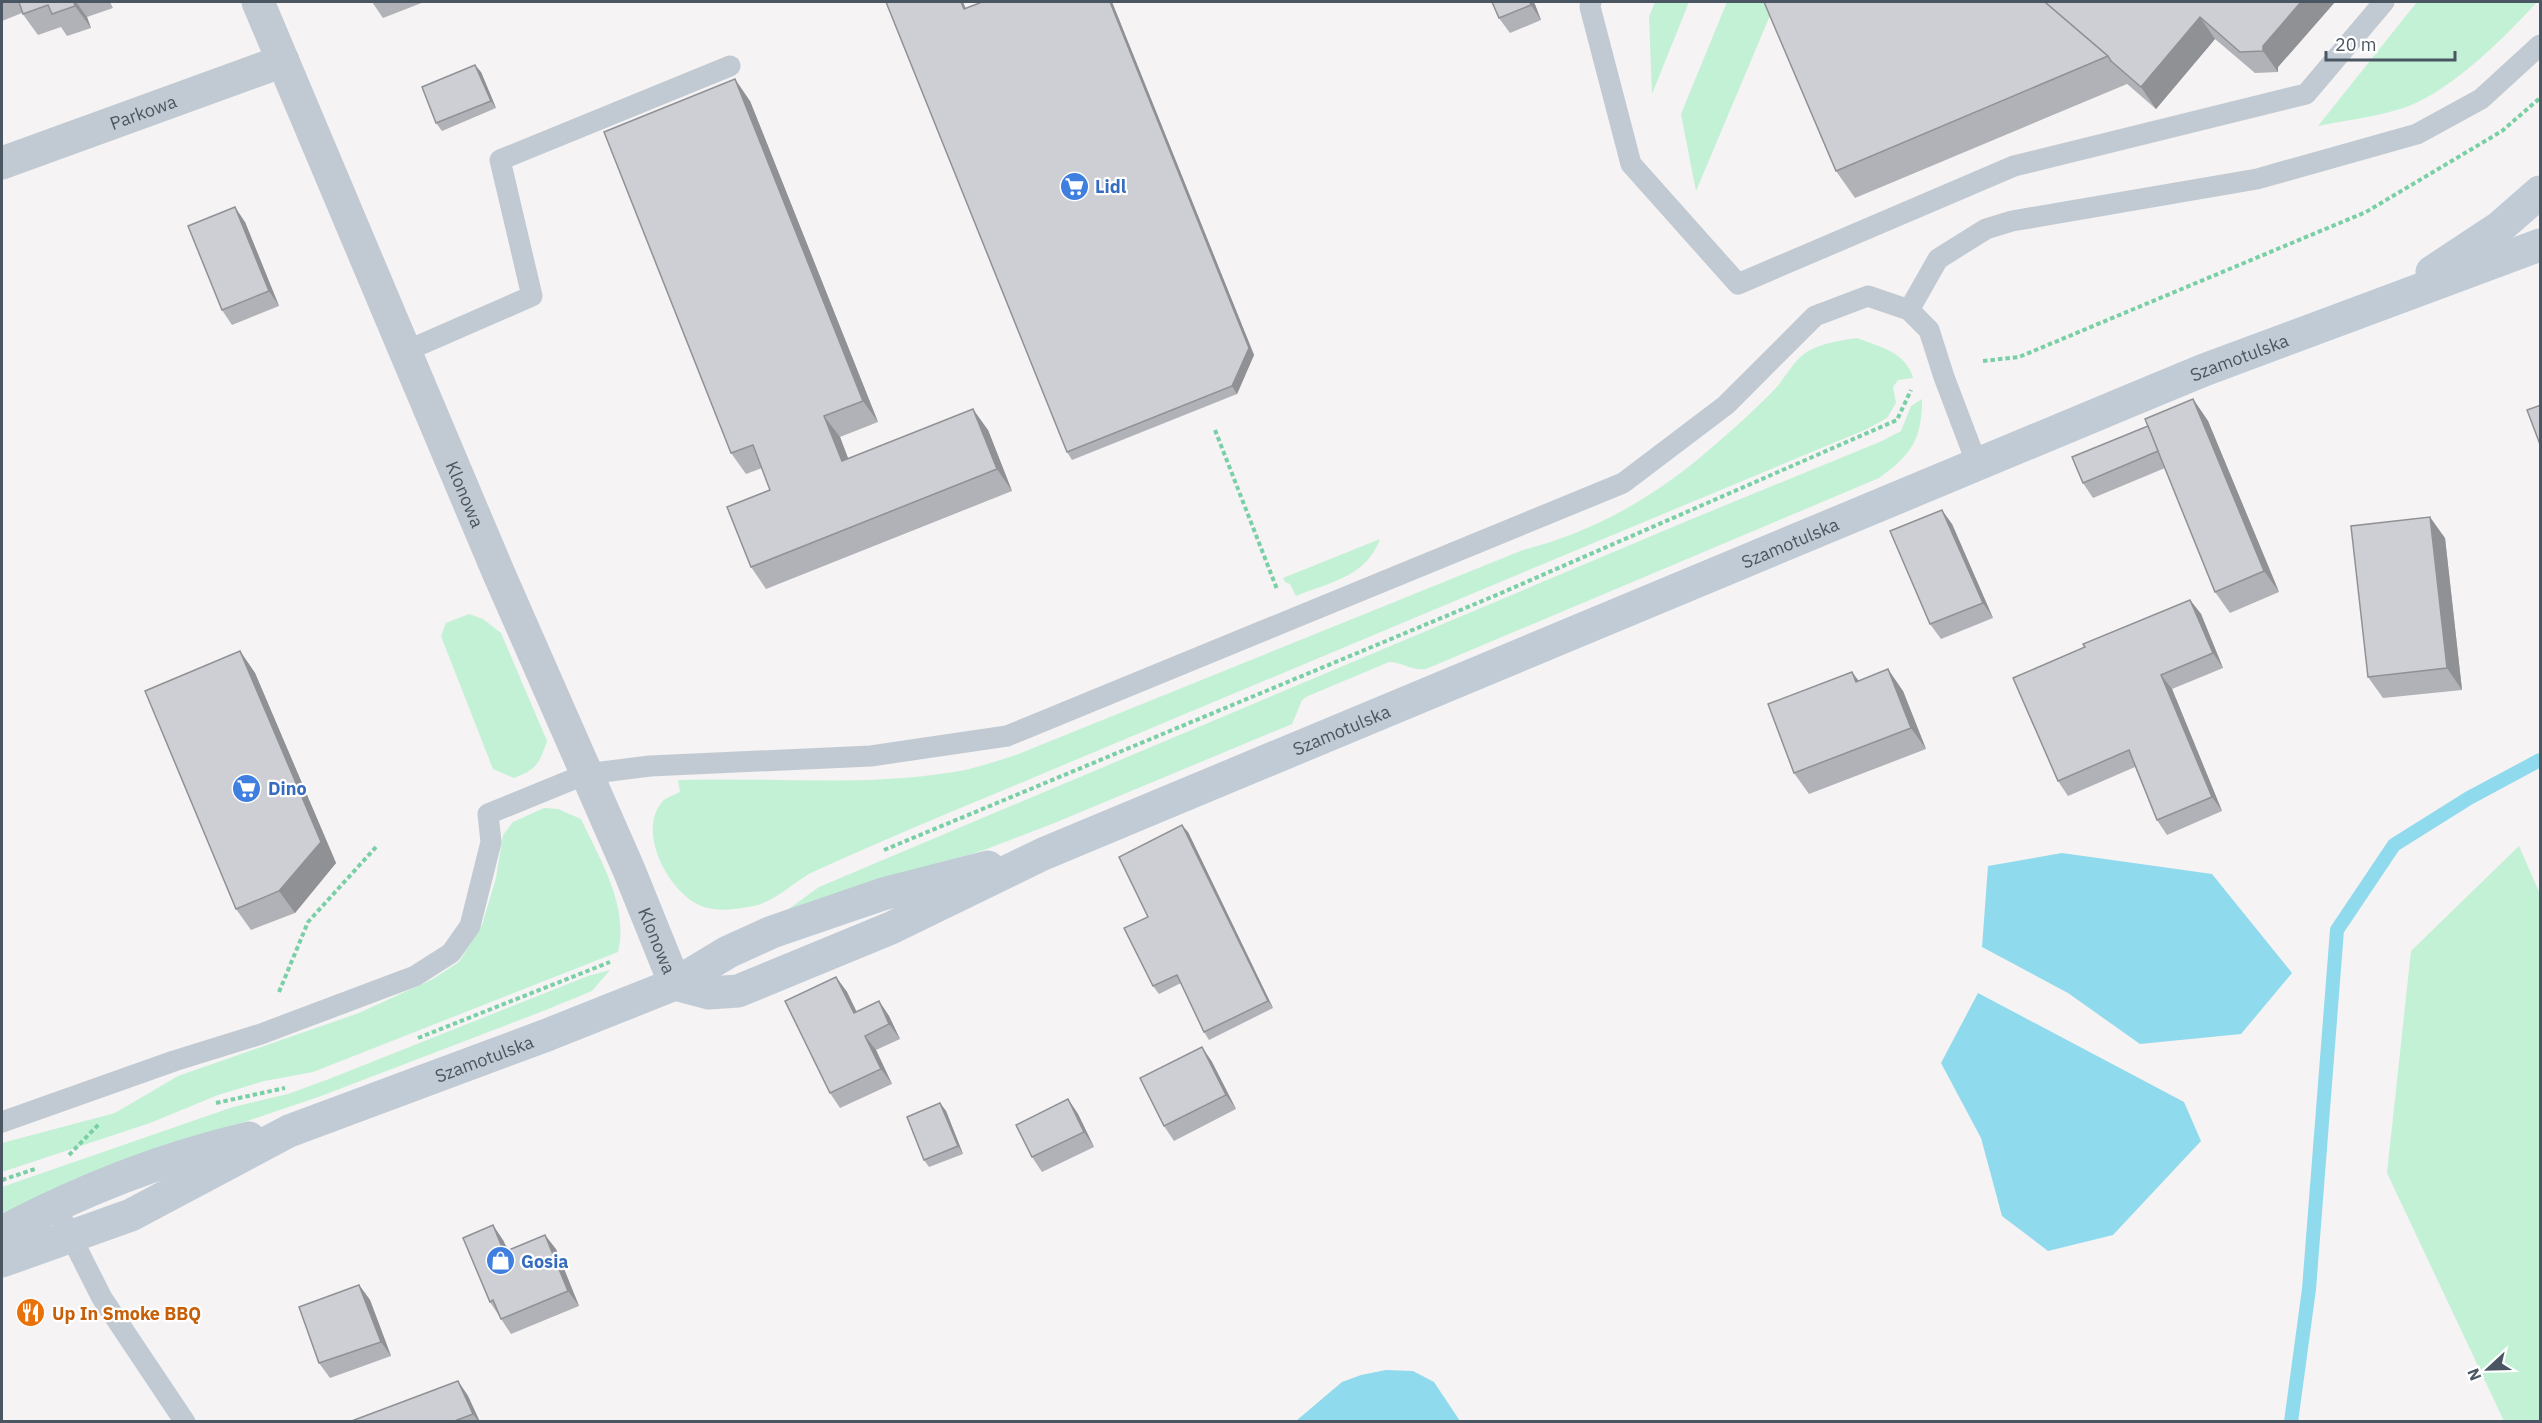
<svg xmlns="http://www.w3.org/2000/svg" width="2542" height="1423" viewBox="0 0 2542 1423" font-family="'IBM Plex Sans',sans-serif">
<rect width="100%" height="100%" fill="#f5f3f3"/>
<g fill="#c3f1d5">
<path d="M 1655,2 L 1689,2 L 1652,94 L 1649,17 Z"/>
<path d="M 1727,2 L 1772,2 L 1774,6 L 1696,191 L 1681,114 Z"/>
<path d="M 2417,2 L 2537,2 C 2505,37 2454,88 2409,106 C 2382,116 2347,120 2318,126 Z"/>
<path d="M 1857,338 C 1880,347 1906,352 1913,378 L 1898,380 L 1893,387 L 1896,403 L 1887,418 L 1867,429 C 1588,545 1309,662 1030,779 C 958,809 885,839 815,871 C 793,881 778,901 753,906 C 738,909 720,912 704,907 C 670,896 636,833 662,802 C 666,797 675,795 680,792 L 678,780 C 769,777 863,787 954,772 C 975,769 996,761 1016,755 L 1523,550 C 1587,534 1646,502 1697,460 C 1723,438 1751,414 1775,389 C 1785,378 1793,362 1804,354 C 1819,343 1839,341 1857,338 Z"/>
<path d="M 1922,399 C 1922,440 1911,455 1879,478 L 1426,669 C 1412,671 1402,662 1389,662 L 1308,696 L 1302,700 L 1292,724 L 1052,824 L 984,850 L 779,916 L 819,887 L 1687,521 L 1882,441 L 1901,431 L 1911,406 Z"/>
<path d="M 1380,539 C 1366,577 1330,582 1296,596 L 1290,584 L 1285,582 L 1283,578 Z"/>
<path d="M 469,614 L 483,619 L 501,633 L 547,741 C 539,764 537,769 514,778 L 493,769 L 441,636 L 446,623 Z"/>
<path d="M 544,808 L 558,809 L 581,819 C 600,860 629,905 618,952 L 313,1072 L 264,1081 L 218,1095 L 150,1123 L 2,1172 L 2,1143 L 115,1113 L 178,1076 L 359,1013 L 433,979 L 459,962 L 482,925 L 496,878 L 503,835 L 513,822 Z"/>
<path d="M 2519,846 L 2540,894 L 2540,1422 L 2504,1421 L 2387,1173 L 2411,951 Z"/>
<path d="M 610,970 L 592,991 L 538,1013 L 321,1096 L 112,1167 L 2,1213 L 2,1187 L 233,1107 L 288,1094 L 329,1079 L 588,976 Z"/>
</g>
<g fill="#90daee">
<path d="M 2062,853 L 2212,874 L 2292,973 L 2241,1034 L 2140,1044 L 2068,993 L 1982,947 L 1988,866 Z"/>
<path d="M 1978,993 L 2184,1102 L 2201,1141 L 2113,1235 L 2048,1251 L 2002,1216 L 1981,1138 L 1941,1063 Z"/>
<path d="M 1386,1370 L 1413,1371 L 1434,1382 L 1460,1421 L 1296,1421 L 1342,1382 L 1361,1375 Z"/>
</g>
<g fill="none" stroke-linecap="round" stroke-linejoin="round">
<path stroke="#90daee" stroke-width="14" d="M 2291,1422 L 2309,1289 L 2337,930 L 2394,845 L 2469,798 L 2540,760"/>
<g stroke="#7ad0a6" stroke-width="4" stroke-dasharray="4.5 3" stroke-linecap="butt">
<path d="M 1983,361 L 2019,357 L 2366,212 L 2502,131 L 2540,98"/>
<path d="M 1215,430 L 1277,589"/>
<path d="M 884,850 L 1499,594 L 1897,420 L 1911,390"/>
<path d="M 279,992 L 308,922 L 376,847"/>
<path d="M 418,1038 L 610,962"/>
<path d="M 216,1103 L 285,1088"/>
<path d="M 69,1155 L 99,1124"/>
<path d="M 2,1180 L 35,1169"/>
</g>
<g stroke="#c1cad2" stroke-width="21">
<path d="M 1591,2 L 1590,7 L 1631,164 L 1738,284 L 2014,166 L 2306,94 L 2384,2"/>
<path d="M 406,351 L 532,296 L 500,160 L 730,66"/>
<path d="M 1977,464 L 1944,377 L 1929,330 L 1909,310 L 1938,259 L 1986,229 L 2012,221 L 2257,179 L 2417,134 L 2481,99 L 2540,45"/>
<path d="M 2,1122 L 174,1061 L 261,1034 L 415,976 L 451,953 L 470,926 L 491,842 L 488,814 L 586,774 L 650,766 L 871,756 L 1007,736 L 1623,483 L 1726,405 L 1815,316 L 1868,296 L 1909,310"/>
<path d="M 55,1205 L 102,1298 L 185,1422"/>
</g>
<g stroke="#c1cad2" stroke-width="33">
<path id="s1" d="M 258,2 L 499,574 L 629,870 L 675,984"/>
<path id="s2" d="M 2,163 L 283,61"/>
</g>
<g stroke="#c1cbd6" stroke-width="33">
<path d="M 2432,272 L 2500,227 L 2540,192"/>
<path id="s3" d="M 675,984 L 709,993 L 738,991 L 891,928 L 1043,854 L 2134,399 L 2204,370 L 2540,245"/>
<path d="M 2,1232 C 83,1190 160,1159 249,1138"/>
<path id="s4" d="M 2,1261 L 131,1215 L 289,1131 L 547,1035 L 675,984 L 728,952 L 772,932 L 883,894 L 988,867"/>
</g>
</g>
<g fill="#b0b2b7">
<path d="M 2,2 L 110,2 L 113,8 L 87,17 L 91,28 L 67,36 L 61,27 L 38,35 L 22,13 L 2,21 Z"/>
<path d="M 372,2 L 424,2 L 383,18 Z"/>
<path d="M 982,2 L 1112,2 L 1254,355 L 1237,394 L 1072,460 L 1067,452 L 966,8 Z"/>
<path d="M 1534,2 L 1541,20 L 1510,33 L 1499,18 Z"/>
<path d="M 1764,2 L 2335,2 L 2278,67 L 2278,72 L 2255,73 L 2215,39 L 2156,109 L 2126,83 L 2127,84 L 1855,198 L 1836,171 Z"/>
<path d="M 481,72 L 496,108 L 442,131 L 436,123 Z"/>
<path d="M 750,101 L 878,422 L 840,437 L 848,458 L 988,430 L 1012,491 L 766,589 L 751,567 L 770,490 L 762,468 L 746,474 L 731,453 Z"/>
<path d="M 245,222 L 279,306 L 232,325 L 222,310 Z"/>
<path d="M 2193,399 L 2208,421 L 2279,592 L 2230,613 L 2215,592 L 2165,468 L 2093,498 L 2083,483 L 2148,426 Z"/>
<path d="M 1952,524 L 1993,618 L 1941,639 L 1930,624 Z"/>
<path d="M 2445,538 L 2462,690 L 2383,698 L 2368,677 Z"/>
<path d="M 2190,600 L 2201,614 L 2223,668 L 2172,689 L 2222,811 L 2167,835 L 2157,820 L 2135,767 L 2068,796 L 2058,781 L 2085,647 Z"/>
<path d="M 240,651 L 255,673 L 336,863 L 295,913 L 251,930 L 236,909 Z"/>
<path d="M 1852,672 L 1859,681 L 1903,691 L 1926,749 L 1809,794 L 1794,773 Z"/>
<path d="M 1188,832 L 1273,1008 L 1209,1040 L 1204,1032 L 1181,983 L 1159,994 L 1153,986 L 1148,917 Z"/>
<path d="M 836,977 L 847,992 L 857,1012 L 879,1001 L 889,1016 L 900,1039 L 876,1050 L 892,1084 L 840,1108 L 830,1093 Z"/>
<path d="M 1202,1047 L 1212,1062 L 1236,1109 L 1174,1141 L 1164,1126 Z"/>
<path d="M 1068,1099 L 1078,1114 L 1094,1147 L 1042,1172 L 1032,1157 Z"/>
<path d="M 940,1103 L 946,1111 L 963,1154 L 929,1167 L 924,1160 Z"/>
<path d="M 503,1240 L 508,1250 L 556,1249 L 579,1306 L 511,1334 L 490,1302 Z"/>
<path d="M 359,1285 L 370,1300 L 391,1356 L 330,1378 L 319,1363 Z"/>
<path d="M 458,1381 L 468,1396 L 480,1422 L 349,1422 Z"/>
</g>
<g fill="#909195">
<path d="M 74,2 L 76,2 L 87,17 L 91,28 L 75,6 Z"/>
<path d="M 961,2 L 963,2 L 969,16 L 964,9 Z"/>
<path d="M 1110,2 L 1112,2 L 1254,355 L 1237,394 L 1232,386 Z"/>
<path d="M 1530,2 L 1534,2 L 1541,20 L 1531,5 Z"/>
<path d="M 2301,2 L 2335,2 L 2278,67 L 2278,72 L 2263,51 L 2263,46 Z"/>
<path d="M 2200,17 L 2215,39 L 2156,109 L 2141,87 Z"/>
<path d="M 475,65 L 481,72 L 496,108 L 491,101 Z"/>
<path d="M 735,79 L 750,101 L 878,422 L 863,401 Z"/>
<path d="M 235,207 L 245,222 L 279,306 L 269,291 Z"/>
<path d="M 2193,399 L 2208,421 L 2279,592 L 2264,571 Z"/>
<path d="M 973,409 L 988,430 L 1012,491 L 997,469 Z"/>
<path d="M 824,416 L 840,437 L 857,482 L 842,461 Z"/>
<path d="M 1942,510 L 1952,524 L 1993,618 L 1983,603 Z"/>
<path d="M 2430,517 L 2445,538 L 2462,690 L 2447,668 Z"/>
<path d="M 2190,600 L 2201,614 L 2223,668 L 2213,653 Z"/>
<path d="M 240,651 L 255,673 L 336,863 L 295,913 L 279,891 Z"/>
<path d="M 1888,669 L 1903,691 L 1926,749 L 1911,728 Z"/>
<path d="M 1852,672 L 1867,693 L 1856,682 Z"/>
<path d="M 2161,675 L 2172,689 L 2222,811 L 2212,797 Z"/>
<path d="M 1182,825 L 1188,832 L 1273,1008 L 1268,1001 Z"/>
<path d="M 836,977 L 847,992 L 864,1028 L 854,1013 Z"/>
<path d="M 879,1001 L 889,1016 L 900,1039 L 889,1024 Z"/>
<path d="M 865,1036 L 876,1050 L 892,1084 L 881,1069 Z"/>
<path d="M 1202,1047 L 1212,1062 L 1236,1109 L 1226,1095 Z"/>
<path d="M 1068,1099 L 1078,1114 L 1094,1147 L 1084,1132 Z"/>
<path d="M 940,1103 L 946,1111 L 963,1154 L 958,1146 Z"/>
<path d="M 493,1225 L 503,1240 L 515,1266 L 504,1252 Z"/>
<path d="M 545,1235 L 556,1249 L 579,1306 L 568,1291 Z"/>
<path d="M 359,1285 L 370,1300 L 391,1356 L 381,1342 Z"/>
<path d="M 458,1381 L 468,1396 L 480,1422 L 479,1422 L 473,1414 Z"/>
</g>
<g fill="#cdcfd5" stroke="#909195" stroke-width="1.5">
<path d="M 19,2 L 74,2 L 75,6 L 52,14 L 48,5 L 23,14 Z"/>
<path d="M 886,2 L 961,2 L 964,9 L 982,2 L 1110,2 L 1249,348 L 1232,386 L 1067,452 Z"/>
<path d="M 1492,2 L 1530,2 L 1531,5 L 1499,18 Z"/>
<path d="M 1764,2 L 2045,2 L 2108,56 L 1836,171 Z"/>
<path d="M 2045,2 L 2301,2 L 2263,46 L 2263,51 L 2240,52 L 2200,17 L 2141,87 L 2111,61 L 2108,56 Z"/>
<path d="M 475,65 L 491,101 L 436,123 L 422,87 Z"/>
<path d="M 735,79 L 863,401 L 824,416 L 842,461 L 973,409 L 997,469 L 751,567 L 727,507 L 770,490 L 753,445 L 731,453 L 604,132 Z"/>
<path d="M 235,207 L 269,291 L 222,310 L 188,226 Z"/>
<path d="M 2193,399 L 2264,571 L 2215,592 L 2145,419 Z"/>
<path d="M 2541,405 L 2541,447 L 2527,410 Z"/>
<path d="M 2148,426 L 2158,451 L 2083,483 L 2072,457 Z"/>
<path d="M 1942,510 L 1983,603 L 1930,624 L 1890,531 Z"/>
<path d="M 2430,517 L 2447,668 L 2368,677 L 2351,526 Z"/>
<path d="M 2190,600 L 2213,653 L 2161,675 L 2212,797 L 2157,820 L 2129,750 L 2058,781 L 2013,678 L 2085,647 L 2083,644 Z"/>
<path d="M 240,651 L 321,842 L 279,891 L 236,909 L 145,691 Z"/>
<path d="M 1888,669 L 1911,728 L 1794,773 L 1768,704 L 1852,672 L 1856,682 Z"/>
<path d="M 1182,825 L 1268,1001 L 1204,1032 L 1177,975 L 1153,986 L 1124,928 L 1148,917 L 1119,857 Z"/>
<path d="M 836,977 L 854,1013 L 879,1001 L 889,1024 L 865,1036 L 881,1069 L 830,1093 L 785,1001 Z"/>
<path d="M 1202,1047 L 1226,1095 L 1164,1126 L 1140,1078 Z"/>
<path d="M 1068,1099 L 1084,1132 L 1032,1157 L 1016,1125 Z"/>
<path d="M 940,1103 L 958,1146 L 924,1160 L 907,1117 Z"/>
<path d="M 493,1225 L 504,1252 L 545,1235 L 568,1291 L 501,1319 L 493,1300 L 490,1302 L 463,1238 Z"/>
<path d="M 359,1285 L 381,1342 L 319,1363 L 299,1307 Z"/>
<path d="M 458,1381 L 473,1414 L 452,1422 L 349,1422 Z"/>
</g>
<defs>
<symbol id="supermarket-disc" viewBox="-11 -11 22 22"><circle r="9.5" fill="#3f7fe0" stroke="#fff"/><path d="M-6-5.5h2.5l.6 2H6L4.5 2H-2.5L-4.4-4H-6ZM-1.5 3.2a1.3 1.3 0 1 0 .1 0ZM3 3.2a1.3 1.3 0 1 0 .1 0Z" fill="#fff"/></symbol>
<symbol id="shop-disc" viewBox="-11 -11 22 22"><circle r="9.5" fill="#3f7fe0" stroke="#fff"/><path d="M-5-2.5h2.3a2.7 3.5 0 0 1 5.4 0H5L5.5 6h-11ZM-1.5-2.5h3a1.5 2.3 0 0 0-3 0Z" fill="#fff"/></symbol>
<symbol id="restaurant-disc" viewBox="-11 -11 22 22"><circle r="9.5" fill="#e8710a" stroke="#fff"/><path d="M-5-6h1v4h1v-4h1v4h1v-4h1v5L-1.5 .5V6h-2V.5L-5-1ZM5-6V6H3V1.5H1.5Q1.5-4 5-6Z" fill="#fff"/></symbol>
</defs>
<g fill-rule="evenodd">
<use href="#supermarket-disc" x="1058" y="170" width="33" height="33"/>
<use href="#supermarket-disc" x="230" y="772" width="33" height="33"/>
<use href="#shop-disc" x="484" y="1244" width="33" height="33"/>
<use href="#restaurant-disc" x="14" y="1296" width="33" height="33"/>
</g>
<g text-anchor="middle" dominant-baseline="central" stroke-width="4.5" stroke-linejoin="round" paint-order="stroke">
<g font-size="18" fill="#4a5661" stroke="#fff">
<text stroke="none"><textPath href="#s2" startOffset="150">Parkowa</textPath></text>
<text stroke="none"><textPath href="#s3" startOffset="1694">Szamotulska</textPath></text>
<text stroke="none"><textPath href="#s1" startOffset="534">Klonowa</textPath></text>
<text stroke="none"><textPath href="#s3" startOffset="1208">Szamotulska</textPath></text>
<text stroke="none"><textPath href="#s3" startOffset="722">Szamotulska</textPath></text>
<text stroke="none"><textPath href="#s1" startOffset="1020">Klonowa</textPath></text>
<text stroke="none"><textPath href="#s4" startOffset="524">Szamotulska</textPath></text>
</g>
<g font-size="18" font-weight="bold" fill="#366cbe" stroke="#fff" text-anchor="start">
<text x="1095" y="186">Lidl</text>
<text x="268" y="788">Dino</text>
<text x="521" y="1261">Gosia</text>
</g>
<g font-size="18" font-weight="bold" fill="#c56008" stroke="#fff" text-anchor="start">
<text x="52" y="1313">Up In Smoke BBQ</text>
</g>
</g>
<rect width="2542" height="1423" fill="none" stroke="#4a5661" stroke-width="6"/>
<g transform="translate(2488 1369) rotate(248)" stroke="#ffffff" stroke-width="4.5" paint-order="stroke">
<path d="M0-4.5L10 22L0 15L-10 22Z" fill="#4a5661"/>
<text y="-9" font-size="16" font-weight="bold" text-anchor="middle" fill="#4a5661">N</text>
</g>
<path d="M2326 51v9h129v-9" fill="none" stroke="#4a5661" stroke-width="3"/>
<text x="2335" y="51" font-size="18" fill="#4a5661" stroke="#ffffff" stroke-width="4.5" paint-order="stroke">20 m</text>
</svg>
